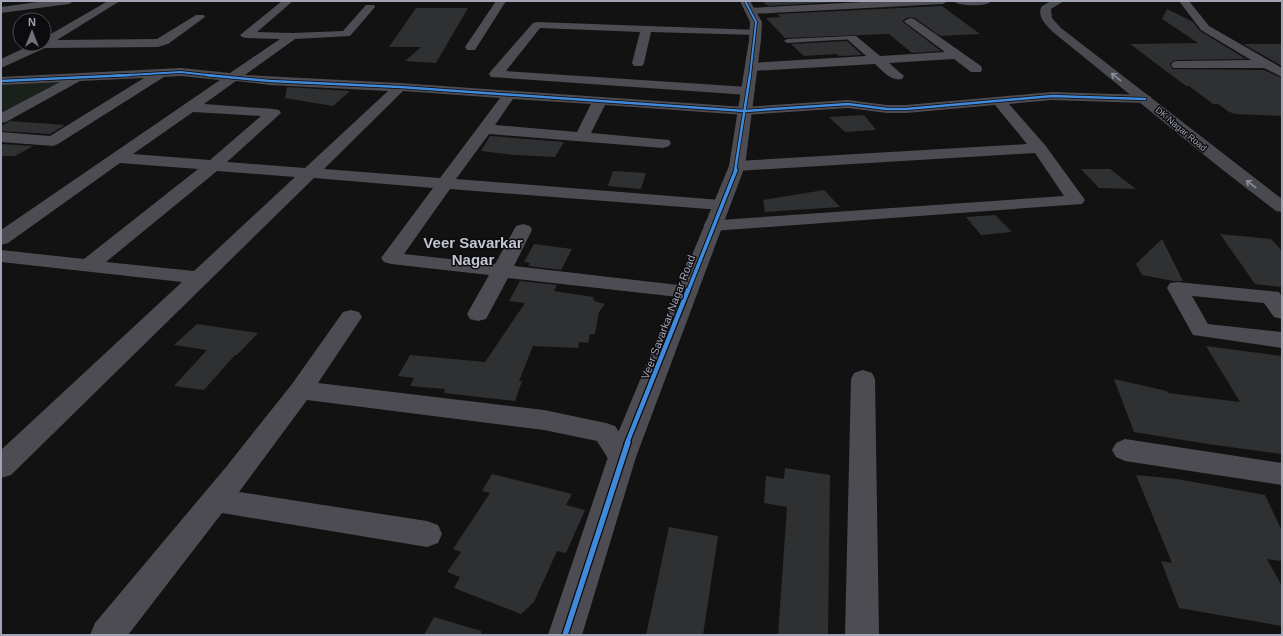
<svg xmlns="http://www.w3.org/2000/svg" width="1283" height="636" viewBox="0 0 1283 636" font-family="Helvetica,sans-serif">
<rect width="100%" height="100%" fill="#121212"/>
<path fill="#1a211c" d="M 65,80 L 1,113 L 1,83 Z"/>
<g fill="#2f3032">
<path d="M 762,1 L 854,1 L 768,6 Z"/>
<path d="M 942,6 L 980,34 L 940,36 L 915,18 L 909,17 L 903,20 L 903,22 L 941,51 L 912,53 L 889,34 L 785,38 L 766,18 L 781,17 L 777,14 Z"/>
<path d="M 416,8 L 468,8 L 436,63 L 405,61 L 421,47 L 389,47 Z"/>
<path d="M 1167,9 L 1193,22 L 1200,31 L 1246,59 L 1177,60 L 1173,61 L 1170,64 L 1172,69 L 1264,70 L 1282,78 L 1282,116 L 1236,114 L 1229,112 L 1218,104 L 1213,104 L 1189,86 L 1186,86 L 1130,44 L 1198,43 L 1162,19 Z"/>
<path d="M 847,41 L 862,55 L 839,56 L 837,54 L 804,56 L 791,44 Z"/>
<path d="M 1243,44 L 1282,44 L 1282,66 Z"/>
<path d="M 287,87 L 350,91 L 333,106 L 285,98 Z"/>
<path d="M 864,115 L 876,130 L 845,132 L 829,117 Z"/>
<path d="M 10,121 L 65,125 L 50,134 L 1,131 L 1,126 Z"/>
<path d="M 490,136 L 564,142 L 555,157 L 515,155 L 481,151 Z"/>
<path d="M 1,144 L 33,146 L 15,156 L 1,156 Z"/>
<path d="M 1081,169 L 1110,169 L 1136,189 L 1099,188 Z"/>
<path d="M 613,171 L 646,173 L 641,189 L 608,186 Z"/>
<path d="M 824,190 L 840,207 L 765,212 L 763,200 Z"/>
<path d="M 995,215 L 1012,232 L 981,235 L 966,217 Z"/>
<path d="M 1220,234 L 1271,239 L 1282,251 L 1282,287 L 1255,284 Z"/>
<path d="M 1162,239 L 1183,281 L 1174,281 L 1142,275 L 1136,264 Z"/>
<path d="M 534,244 L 572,249 L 561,270 L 528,266 L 530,263 L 524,262 Z"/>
<path d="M 520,281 L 557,285 L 554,291 L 593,297 L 594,301 L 605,304 L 599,312 L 595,334 L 590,334 L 588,343 L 579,342 L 578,348 L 533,346 L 519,381 L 522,381 L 515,401 L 444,393 L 445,389 L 410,386 L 414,378 L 398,376 L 410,355 L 485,362 L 525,303 L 509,301 Z"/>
<path d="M 197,324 L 258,333 L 237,355 L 235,355 L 204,390 L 174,386 L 207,350 L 174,345 Z"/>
<path d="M 1206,346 L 1282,356 L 1282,454 L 1208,444 L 1134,432 L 1114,379 L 1167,391 L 1168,393 L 1240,402 Z"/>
<path d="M 785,468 L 830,475 L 828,635 L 778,635 L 787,507 L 764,503 L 766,476 L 784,479 Z"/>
<path d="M 492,474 L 572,494 L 566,505 L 585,510 L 566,553 L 557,551 L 534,602 L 521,614 L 454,588 L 460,577 L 447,572 L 461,552 L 453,549 L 490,493 L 482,491 Z"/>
<path d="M 1136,475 L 1177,479 L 1265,495 L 1282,531 L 1282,561 L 1267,559 L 1282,586 L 1282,626 L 1179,608 L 1161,561 L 1172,563 Z"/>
<path d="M 669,527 L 718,536 L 703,635 L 646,635 Z"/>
<path d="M 434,617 L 481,631 L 481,635 L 424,635 Z"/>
</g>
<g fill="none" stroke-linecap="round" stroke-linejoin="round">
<path fill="#4c4c52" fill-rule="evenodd" d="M 852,36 L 855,38 L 854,39 L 787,43 L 784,41 L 787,39 Z"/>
<g fill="#4c4c52" fill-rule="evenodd">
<path d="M 45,1 L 74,1 L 69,4 L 1,13 L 1,7 Z"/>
<path d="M 108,1 L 120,1 L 57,40 L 157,39 L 196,15 L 204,15 L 205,17 L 168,44 L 158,47 L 45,48 L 1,68 L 1,59 L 33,44 L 44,44 L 44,38 Z"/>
<path d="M 282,1 L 293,1 L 257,32 L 292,33 L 343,31 L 366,5 L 374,5 L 375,7 L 350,36 L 295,39 L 245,75 L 400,83 L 745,107 L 848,100 L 887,105 L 906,105 L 1052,92 L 1145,95 L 1150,96 L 1152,99 L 1150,102 L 1145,103 L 1052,100 L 1009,104 L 1045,145 L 1085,200 L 1082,204 L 713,231 L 706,229 L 704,225 L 706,221 L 1064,196 L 1035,153 L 737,171 L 731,169 L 729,166 L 731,163 L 737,161 L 1027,144 L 995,105 L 906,113 L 887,113 L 848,108 L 745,115 L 605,105 L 591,133 L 669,140 L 671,143 L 669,146 L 663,148 L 489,134 L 456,179 L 721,200 L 727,201 L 730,205 L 727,209 L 721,210 L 450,189 L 404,254 L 495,264 L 516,226 L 523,224 L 530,226 L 532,230 L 514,266 L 687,286 L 694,287 L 698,292 L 694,297 L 687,298 L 508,278 L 486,319 L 478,321 L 470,319 L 467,314 L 489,275 L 391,264 L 384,262 L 381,258 L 433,188 L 314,178 L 11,475 L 1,478 L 1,450 L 182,282 L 1,262 L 1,250 L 84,259 L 198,169 L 120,163 L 8,243 L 1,245 L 1,230 L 220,80 L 181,76 L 164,77 L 58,144 L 53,146 L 1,142 L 1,132 L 50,136 L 144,78 L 80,81 L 6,122 L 1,123 L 1,113 L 60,82 L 1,85 L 1,77 L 181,68 L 230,73 L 280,39 L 246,38 L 242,37 L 240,35 ZM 236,81 L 270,85 L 388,91 L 305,168 L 227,162 L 281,113 L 279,110 L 274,109 L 204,104 ZM 403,91 L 500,98 L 440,178 L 324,169 ZM 513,99 L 591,104 L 577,132 L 495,125 ZM 193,112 L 261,116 L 210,160 L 133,154 ZM 217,171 L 295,177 L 194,271 L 106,262 Z"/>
<path d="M 496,1 L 506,1 L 475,50 L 467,50 L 465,47 Z"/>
<path d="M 882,1 L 948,1 L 943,4 L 750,14 L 745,11 L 750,8 Z"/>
<path d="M 953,1 L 990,1 L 990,2 C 986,7 957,6 953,1 Z"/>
<path d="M 1179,1 L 1189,1 L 1209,26 L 1282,68 L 1282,77 L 1264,68 L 1173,68 L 1171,65 L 1173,62 L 1177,61 L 1251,60 L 1201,30 Z"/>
<path d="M 910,18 L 914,19 L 981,66 L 982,69 L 981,72 L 971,72 L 954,59 L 889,63 L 904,76 L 902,79 C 891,82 882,70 875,64 L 751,71 L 746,70 L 745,67 L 746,64 L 751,63 L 866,56 L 846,38 L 848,36 L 856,36 L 880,56 L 945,52 L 906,23 L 904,21 Z"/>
<path d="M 537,22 L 759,30 L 761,32 L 759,34 L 755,35 L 651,32 L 644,63 L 642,66 L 634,66 L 632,63 L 640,32 L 540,28 L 506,71 L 748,87 L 753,88 L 755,91 L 753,94 L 748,95 L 491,77 L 489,74 L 491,71 L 533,23 Z"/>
<path d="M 1177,282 L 1279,292 L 1282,297 L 1282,319 L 1274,317 L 1264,303 L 1192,296 L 1208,324 L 1282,332 L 1282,348 L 1193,335 L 1167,288 L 1170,283 Z"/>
<path d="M 351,310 L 359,312 L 362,317 L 318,383 L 544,410 L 606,423 L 615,426 L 636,457 L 632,465 L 622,468 L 612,465 L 597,441 L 544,430 L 307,400 L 239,492 L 427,521 L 438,525 L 442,534 L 438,543 L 427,547 L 222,513 L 128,635 L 90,635 L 95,623 L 226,467 L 292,384 L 343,312 Z"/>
<path d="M 863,370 L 872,373 L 875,379 L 879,635 L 845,635 L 851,379 L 854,373 Z"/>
<path d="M 1125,439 L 1282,463 L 1282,485 L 1125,461 L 1116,457 L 1112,450 L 1116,443 Z"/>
</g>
<path fill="#4c4c52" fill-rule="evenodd" d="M 740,1 L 750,1 L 762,22 L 761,40 L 745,166 L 636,457 L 582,635 L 548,635 L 608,457 L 729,166 L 749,40 L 750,22 Z"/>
<path fill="#494a4f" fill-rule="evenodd" d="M 1051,1 L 1064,1 L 1051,9 L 1052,18 L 1061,28 L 1282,199 L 1282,212 L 1276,211 L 1219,167 L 1053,32 C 1046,25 1036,16 1042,6 Z"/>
<defs>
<g id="cycleway-far4">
<path d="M 745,1 L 756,22 L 750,76"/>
<path d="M 111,76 L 181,72 L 216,76"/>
</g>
<g id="cycleway-far3">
<path d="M 206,75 L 270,81 L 400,87 L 745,111 L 848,104 L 887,109 L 906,109 L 1052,96 L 1145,99"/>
<path d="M 1,81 L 131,75"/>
<path d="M 735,171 L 750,75"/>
</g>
<path id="cycleway-far2" d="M 688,291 L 736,170"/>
<path id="cycleway-far1" d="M 627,443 L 688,290"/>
<path id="cycleway" d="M 565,635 L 628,442"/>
</defs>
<use href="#cycleway-far4" stroke="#0c0c0e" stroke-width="3.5"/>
<use href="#cycleway-far3" stroke="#0c0c0e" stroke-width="4"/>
<use href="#cycleway-far2" stroke="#0c0c0e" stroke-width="5.5"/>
<use href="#cycleway-far1" stroke="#0c0c0e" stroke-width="7"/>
<use href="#cycleway" stroke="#0c0c0e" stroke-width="8"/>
<use href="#cycleway-far4" stroke="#408adc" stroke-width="2"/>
<use href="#cycleway-far3" stroke="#408adc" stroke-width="2.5"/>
<use href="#cycleway-far2" stroke="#408adc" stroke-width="3.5"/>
<use href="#cycleway-far1" stroke="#408adc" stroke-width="4.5"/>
<use href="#cycleway" stroke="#408adc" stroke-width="5.5"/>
</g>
<defs><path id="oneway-shaft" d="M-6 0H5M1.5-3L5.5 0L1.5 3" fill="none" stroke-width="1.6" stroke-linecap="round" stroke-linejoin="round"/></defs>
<g stroke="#8b8e9c">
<use href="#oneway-shaft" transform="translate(1116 77) rotate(-142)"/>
<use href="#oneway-shaft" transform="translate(1251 184) rotate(-143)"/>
</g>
<g text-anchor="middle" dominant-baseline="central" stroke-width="3" stroke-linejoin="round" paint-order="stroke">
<g font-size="9" fill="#a1a4b5" stroke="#0c0c0e">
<text transform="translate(1181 129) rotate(40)">DK Nagar Road</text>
</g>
<g font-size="11" fill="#a1a4b5" stroke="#0c0c0e">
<text transform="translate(668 317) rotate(-69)">Veer Savarkar Nagar Road</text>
</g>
<g font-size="15" font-weight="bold" fill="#c2c4d0" stroke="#0c0c0e">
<text x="473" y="242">Veer Savarkar<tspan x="473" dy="17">Nagar</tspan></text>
</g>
</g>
<rect width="1283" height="636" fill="none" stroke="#a1a4b5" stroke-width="4"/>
<g transform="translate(32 32)"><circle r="19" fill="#0c0c0e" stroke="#484951"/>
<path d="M0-3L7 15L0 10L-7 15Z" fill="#6f717c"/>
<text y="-6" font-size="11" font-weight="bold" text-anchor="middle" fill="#a1a4b5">N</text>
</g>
</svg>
